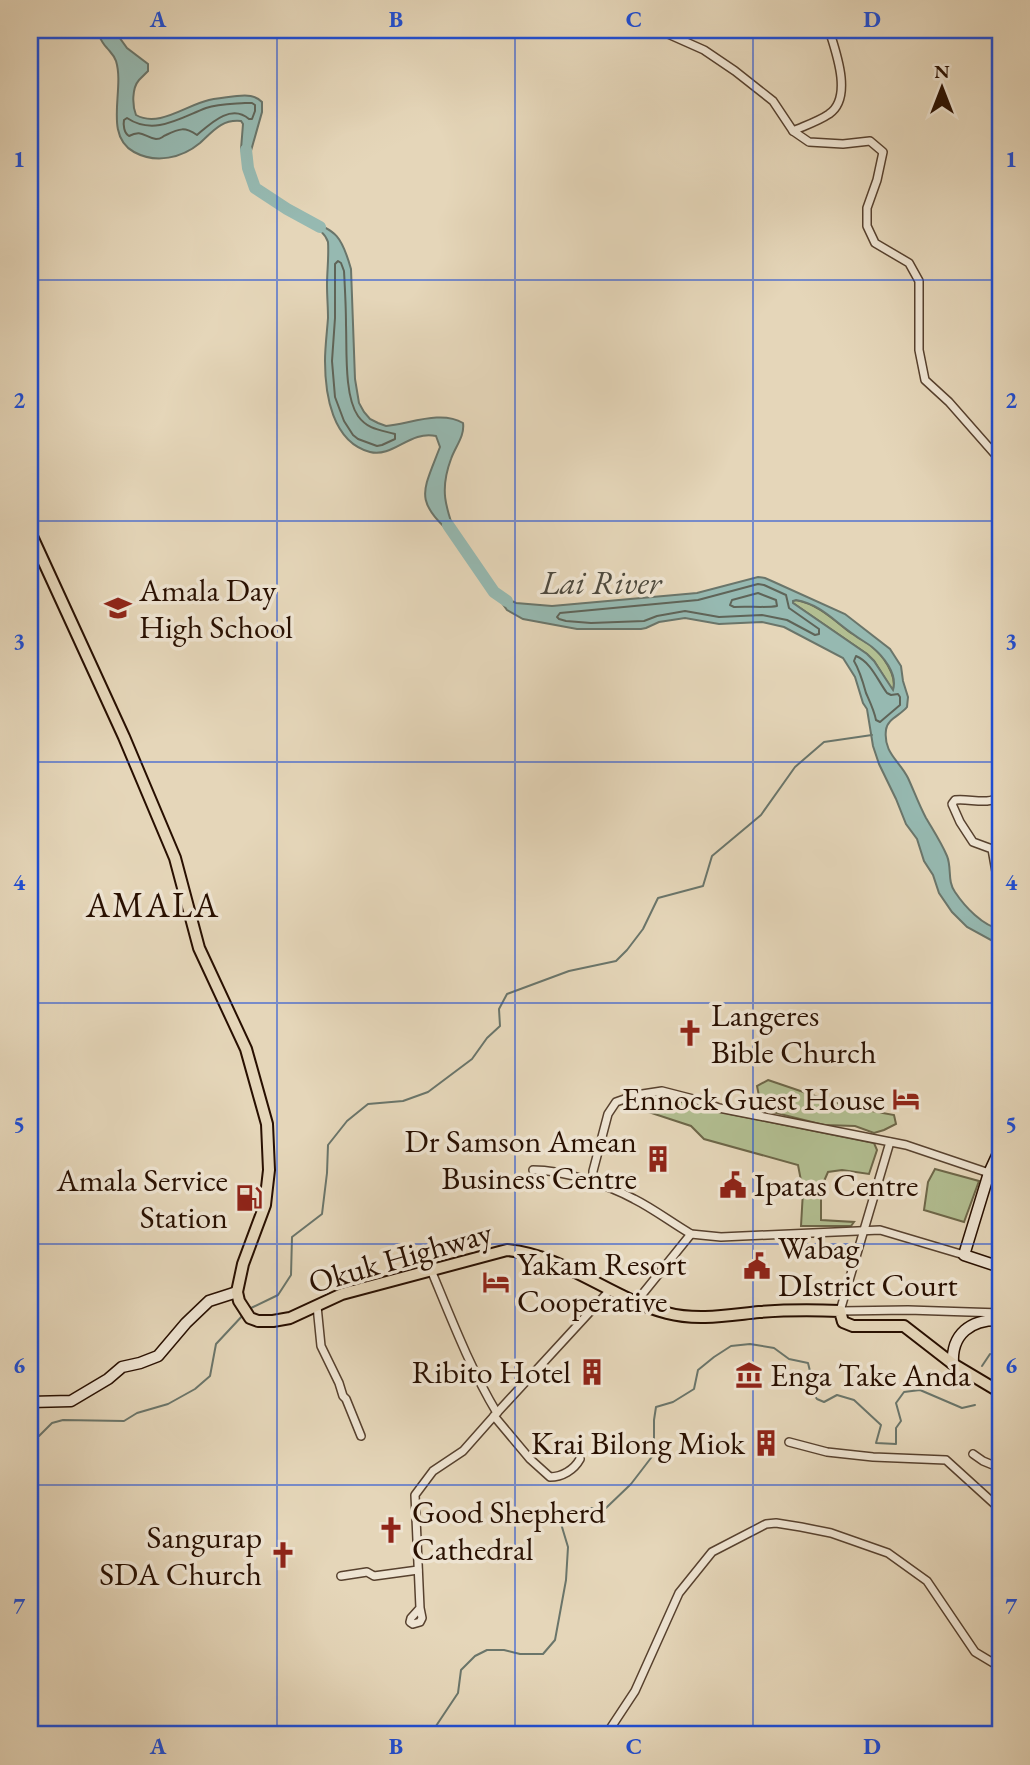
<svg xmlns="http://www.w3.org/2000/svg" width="1030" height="1765" viewBox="0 0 1030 1765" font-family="'EB Garamond',serif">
<rect width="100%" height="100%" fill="#e5d6b9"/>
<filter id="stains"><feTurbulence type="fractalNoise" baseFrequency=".00286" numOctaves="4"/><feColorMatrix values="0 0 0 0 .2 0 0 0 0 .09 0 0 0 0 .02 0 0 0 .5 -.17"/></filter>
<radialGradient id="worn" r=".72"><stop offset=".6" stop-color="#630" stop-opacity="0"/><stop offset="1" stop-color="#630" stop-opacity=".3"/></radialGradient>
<g fill="#b2be91" stroke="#6d6648" stroke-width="2">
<path d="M 796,600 C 818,604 834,620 851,633 C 857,637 864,640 870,645 C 882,654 898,675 893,691 L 874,661 L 867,654 L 793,603 L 792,601 Z"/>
<path d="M 768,1080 L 827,1100 L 861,1109 L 894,1115 L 896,1124 L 884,1130 L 874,1133 L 855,1126 L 824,1125 L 764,1110 L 760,1101 L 757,1086 Z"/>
<path d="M 657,1098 L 695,1104 L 730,1114 L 874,1143 L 877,1150 L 869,1174 L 842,1170 L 828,1172 L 821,1188 L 821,1220 L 854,1222 L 851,1226 L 801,1226 L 803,1191 L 798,1165 L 704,1139 L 691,1126 L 633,1107 L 637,1104 Z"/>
<path d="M 935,1169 L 979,1181 L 964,1222 L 924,1210 L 928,1182 Z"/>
</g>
<g fill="#96b9b1" stroke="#6a756a" stroke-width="2" fill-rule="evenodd">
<path d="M 96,30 L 114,30 L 127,48 L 148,64 L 148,71 C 145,74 142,77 139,80 C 132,88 132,105 136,115 C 159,128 186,105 209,100 C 218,98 228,97 237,96 C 247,95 255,95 262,102 L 262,112 L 247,165 L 241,149 L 243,124 L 241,121 C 222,119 213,131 200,143 C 182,158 156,164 134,152 C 103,135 125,90 116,61 C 114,55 111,53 107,48 C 102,43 99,36 96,30 Z"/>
<path d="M 305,219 C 337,230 342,237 351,269 L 355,379 L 359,403 L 364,412 L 370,419 L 378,423 L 386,426 C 409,424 441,410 463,423 C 465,436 455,447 451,459 C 439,491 446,508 457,539 C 414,500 421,496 440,447 L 436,436 C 410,430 393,458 370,452 C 332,442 325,394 325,361 C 325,347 327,332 328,318 C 328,307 327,296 327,285 C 327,271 329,257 328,242 C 325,232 314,226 305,219 Z"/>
<path d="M 758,577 L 765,578 L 774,582 L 845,614 L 890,649 L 901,666 L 903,681 L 908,697 L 907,707 C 901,715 887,719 886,730 C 883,753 900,761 908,778 C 914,791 919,805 926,818 C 933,830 941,842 947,856 C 952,868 947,881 955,892 C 965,907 983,926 1000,929 L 1000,945 L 967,927 L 952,912 L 939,893 L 933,875 L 924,861 L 917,839 L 906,824 L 896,799 L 879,764 L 873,746 L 867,709 L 863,703 L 855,677 L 843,658 L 784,627 L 762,622 L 719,624 L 685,618 L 659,622 L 646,628 L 641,629 L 577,629 L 523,619 L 507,610 L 494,592 L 516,603 L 552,606 L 697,593 ZM 796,600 C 820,604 834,621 853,634 C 859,639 866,642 872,647 C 883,656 898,674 893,690 L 874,661 L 867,654 L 793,603 L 793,601 Z"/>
</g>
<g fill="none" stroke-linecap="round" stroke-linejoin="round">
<g stroke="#5f6458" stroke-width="2">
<path d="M 245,103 L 252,103 L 255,105 L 255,111 L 252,119 L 249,119 C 231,103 210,124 197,135 C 185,127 180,128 166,135 C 161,137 162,139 156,139 C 144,137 142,129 129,136 C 124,133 123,125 124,120 L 127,118 C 154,136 180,118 206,108 C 218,104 233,104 245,103 Z"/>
<path d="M 338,261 L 341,263 L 344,271 C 345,289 346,307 346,325 C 347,349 344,396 358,416 C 368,430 381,430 395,434 L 395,439 L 382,445 L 377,446 L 358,439 L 353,435 L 344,421 L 335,397 L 332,361 L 335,318 L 335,264 Z"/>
<path d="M 758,584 L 764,585 L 786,595 L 789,608 L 819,629 L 819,634 L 815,635 L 787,620 L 762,615 L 719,617 L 685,611 L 657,616 L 644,621 L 591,623 L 566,621 L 559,619 L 557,617 L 560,613 L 698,600 Z"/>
<path d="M 758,593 L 776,600 L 777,606 C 767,608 747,606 734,607 L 730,605 L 732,600 Z"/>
<path d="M 856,656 C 871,662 878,681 887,693 L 891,695 L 898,694 L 900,697 L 900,705 L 880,722 L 876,720 C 874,710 870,702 866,693 C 863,682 860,671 854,661 Z"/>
</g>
<g stroke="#6a756a" stroke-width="2">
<path d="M 251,1308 L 278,1295 L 291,1275 L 292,1237 L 322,1214 L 327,1173 L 328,1145 L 347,1121 L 368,1104 L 403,1101 L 428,1092 L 472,1059 L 487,1038 L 500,1026 L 499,1009 L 507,994 L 569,971 L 616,961 L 627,950 L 643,929 L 658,898 L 703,886 L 712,856 L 761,815 L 795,767 L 824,742 L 872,735"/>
<path d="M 982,1366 L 990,1354"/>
<path d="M 30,1438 L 39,1436 L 52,1423 L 63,1420 L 124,1421 L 137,1413 L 168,1404 L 195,1389 L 210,1376 L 216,1344 L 244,1314"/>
<path d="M 430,1735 L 458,1693 L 461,1670 L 475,1656 L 487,1650 L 504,1650 L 520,1654 L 543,1654 L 555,1640 L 566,1580 L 568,1547 L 559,1517 L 588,1508 L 606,1508 L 631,1484 L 654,1454 L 654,1420 L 656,1407 L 673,1402 L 694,1389 L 698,1370 L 714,1357 L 731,1346 L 750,1344 L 774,1348 L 789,1359 L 808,1363 L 811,1375 L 809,1388 L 817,1399 L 824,1402 L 837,1395 L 854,1400 L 881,1425 L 876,1443 L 896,1444 L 896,1428 L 901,1421 L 896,1403 L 904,1392 L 920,1390 L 962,1408 L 975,1405"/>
</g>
<g stroke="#96b9b1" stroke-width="12">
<path d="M 246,150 L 248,168 L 255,188 L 287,209 L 320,227"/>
<path d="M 448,525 L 494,592 L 507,601"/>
</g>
<defs>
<g id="street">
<path d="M 659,30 L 704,50 L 735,71 L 773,101 L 793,131"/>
<path d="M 829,30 C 836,52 853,98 829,114 C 819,121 804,126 793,131 L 809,142 L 843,144 L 870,141 L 883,152 L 877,180 L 867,208 L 867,226 L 875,243 L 909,263 L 919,281 L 919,350 L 925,380 L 949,402 L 1000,460"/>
<path d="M 1000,796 C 988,806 970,798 955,800 L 952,804 L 960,822 L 973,842 L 992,849 L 997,877 L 1000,883"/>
<path d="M 890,1142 L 840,1311 L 908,1310 L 1000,1313"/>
<path d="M 533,1170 C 563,1170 608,1185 634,1199 C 654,1209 672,1223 691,1234 L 721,1237 L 880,1230 L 964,1255"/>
<path d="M 593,1183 L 593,1171 L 608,1114 L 616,1102 L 636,1095 L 662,1091 L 701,1101 L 719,1108 L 906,1145 L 989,1173"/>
<path d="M 431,1270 C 451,1318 470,1368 497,1413"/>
<path d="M 636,1302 L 691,1234"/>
<path d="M 317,1306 L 321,1346 L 339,1383 L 343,1396 L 346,1399 L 361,1436"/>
<path d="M 494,1416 L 530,1459 L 550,1477 C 562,1477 574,1470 580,1459"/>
<path d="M 789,1442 L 827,1452 L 873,1457 L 946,1460 L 1000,1509"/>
<path d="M 973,1454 L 983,1461 L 1000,1468"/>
<path d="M 341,1576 L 367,1572 L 374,1576 L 418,1570"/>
<path d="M 420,1608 L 422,1618 L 420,1622 L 413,1624 L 410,1622 L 411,1618 L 420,1608 L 415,1495 L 433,1471 L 463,1451 L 494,1416 L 610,1290"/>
<path d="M 606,1735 L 635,1691 L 679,1593 L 712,1552 L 766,1524 L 776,1523 L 801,1527 L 831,1533 L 888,1553 L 927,1581 L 975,1652 L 1000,1667"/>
</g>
<g id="secondary">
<path d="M 1000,1149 L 989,1173 L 964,1255 L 1000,1267"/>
<path d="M 953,1364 C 951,1334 971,1319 1000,1320"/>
<path d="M 30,1402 L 71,1401 L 108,1379 L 122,1367 L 140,1363 L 158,1356 L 186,1323 L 209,1301 L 237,1292"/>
</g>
<path id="primary" d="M 30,532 L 124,737 L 175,858 L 199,948 L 246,1049 L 267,1124 L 269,1170 L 265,1205 L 243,1264 L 237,1292 L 239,1301 L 250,1318 L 258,1321 L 273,1321 L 290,1318 L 342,1294 L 507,1250 C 564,1255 612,1299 667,1313 C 697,1321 729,1315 759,1312 C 786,1310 813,1310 840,1311 L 843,1322 L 853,1326 L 904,1326 L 953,1364 L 1000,1392"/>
</defs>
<use href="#street" stroke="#57412e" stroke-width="10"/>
<use href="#secondary" stroke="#280f00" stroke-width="13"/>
<use href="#primary" stroke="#280f00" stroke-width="14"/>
<use href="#street" stroke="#eee4d2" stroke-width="7"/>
<use href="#secondary" stroke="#eee4d2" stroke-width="10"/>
<use href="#primary" stroke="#e5d6b9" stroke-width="10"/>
</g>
<path fill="none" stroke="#1d4ed8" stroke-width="2" stroke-opacity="0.55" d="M 277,30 L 277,1735M 515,30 L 515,1735M 753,30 L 753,1735M 30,280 L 1000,280M 30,521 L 1000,521M 30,762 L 1000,762M 30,1003 L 1000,1003M 30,1244 L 1000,1244M 30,1485 L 1000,1485"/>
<defs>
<symbol id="school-bare" viewBox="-9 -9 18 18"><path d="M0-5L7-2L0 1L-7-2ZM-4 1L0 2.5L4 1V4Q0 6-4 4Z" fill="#8f2418" stroke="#eee4d2" stroke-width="2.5" paint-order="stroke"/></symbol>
<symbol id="church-bare" viewBox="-9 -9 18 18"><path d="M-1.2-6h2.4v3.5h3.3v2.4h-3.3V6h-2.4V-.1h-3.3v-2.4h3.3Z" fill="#8f2418" stroke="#eee4d2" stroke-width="2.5" paint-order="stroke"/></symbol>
<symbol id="hotel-bare" viewBox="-9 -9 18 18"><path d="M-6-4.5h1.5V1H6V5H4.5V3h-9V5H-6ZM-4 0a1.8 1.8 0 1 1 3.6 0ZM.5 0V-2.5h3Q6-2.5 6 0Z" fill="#8f2418" stroke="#eee4d2" stroke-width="2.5" paint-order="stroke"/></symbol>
<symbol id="building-bare" viewBox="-9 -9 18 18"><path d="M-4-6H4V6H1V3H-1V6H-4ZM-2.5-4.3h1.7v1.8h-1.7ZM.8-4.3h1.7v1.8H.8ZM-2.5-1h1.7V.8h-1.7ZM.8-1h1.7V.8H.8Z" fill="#8f2418" stroke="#eee4d2" stroke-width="2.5" paint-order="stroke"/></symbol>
<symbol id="civic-bare" viewBox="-9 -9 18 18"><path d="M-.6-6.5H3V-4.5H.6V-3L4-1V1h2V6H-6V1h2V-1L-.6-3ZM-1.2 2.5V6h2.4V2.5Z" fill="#8f2418" stroke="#eee4d2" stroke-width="2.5" paint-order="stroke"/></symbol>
<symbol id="fuel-bare" viewBox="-9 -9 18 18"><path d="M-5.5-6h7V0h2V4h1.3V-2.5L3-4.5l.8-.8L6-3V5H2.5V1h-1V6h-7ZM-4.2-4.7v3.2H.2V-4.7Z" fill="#8f2418" stroke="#eee4d2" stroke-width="2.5" paint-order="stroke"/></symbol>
<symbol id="museum-bare" viewBox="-9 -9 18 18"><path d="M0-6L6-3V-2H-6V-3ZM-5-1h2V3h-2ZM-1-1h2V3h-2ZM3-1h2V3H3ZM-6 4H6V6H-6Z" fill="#8f2418" stroke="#eee4d2" stroke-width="2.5" paint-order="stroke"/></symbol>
</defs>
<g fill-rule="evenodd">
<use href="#school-bare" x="99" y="589" width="38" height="38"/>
<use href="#church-bare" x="671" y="1014" width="38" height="38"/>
<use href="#hotel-bare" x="887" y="1080" width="38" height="38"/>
<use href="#building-bare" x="639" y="1140" width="38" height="38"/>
<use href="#civic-bare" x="714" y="1166" width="38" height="38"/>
<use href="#fuel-bare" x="230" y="1179" width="38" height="38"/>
<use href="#civic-bare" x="738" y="1247" width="38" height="38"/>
<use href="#hotel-bare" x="477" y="1263" width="38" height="38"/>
<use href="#building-bare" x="573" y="1353" width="38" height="38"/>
<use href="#museum-bare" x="730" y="1356" width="38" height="38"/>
<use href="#building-bare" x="747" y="1424" width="38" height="38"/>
<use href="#church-bare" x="372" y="1511" width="38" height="38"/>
<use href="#church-bare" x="264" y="1536" width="38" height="38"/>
</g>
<g text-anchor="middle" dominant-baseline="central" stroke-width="7" stroke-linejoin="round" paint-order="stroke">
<g font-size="32" fill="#280f00" stroke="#eee4d2" text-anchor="start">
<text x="139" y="590">Amala Day<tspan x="139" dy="37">High School</tspan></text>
<text x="711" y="1015">Langeres<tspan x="711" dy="37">Bible Church</tspan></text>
<text x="885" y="1099" text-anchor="end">Ennock Guest House</text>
<text x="637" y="1141" text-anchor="end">Dr Samson Amean<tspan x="637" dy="37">Business Centre</tspan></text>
<text x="228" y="1180" text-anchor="end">Amala Service<tspan x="228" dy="37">Station</tspan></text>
<text x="754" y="1185">Ipatas Centre</text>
<text x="778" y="1248">Wabag<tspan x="778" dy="37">DIstrict Court</tspan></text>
<text x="517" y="1264">Yakam Resort<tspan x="517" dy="37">Cooperative</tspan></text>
<text x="571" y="1372" text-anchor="end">Ribito Hotel</text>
<text x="770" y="1375">Enga Take Anda</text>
<text x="745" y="1443" text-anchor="end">Krai Bilong Miok</text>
<text x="412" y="1512">Good Shepherd<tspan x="412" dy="37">Cathedral</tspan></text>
<text x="262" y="1537" text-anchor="end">Sangurap<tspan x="262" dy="37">SDA Church</tspan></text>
</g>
<g font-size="32" fill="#280f00" stroke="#eee4d2">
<text transform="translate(400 1257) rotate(-16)">Okuk Highway</text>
</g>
<g font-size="33" font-style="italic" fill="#4e4a3e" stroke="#eee4d2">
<text x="601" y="582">Lai River</text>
</g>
<g font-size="35" letter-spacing="2" fill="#280f00" stroke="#eee4d2">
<text x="153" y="904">AMALA</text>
</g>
</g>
<rect width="1030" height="1765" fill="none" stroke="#e5d6b9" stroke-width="77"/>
<g transform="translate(942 88)" stroke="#eee4d2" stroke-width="5" paint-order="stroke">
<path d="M0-5L12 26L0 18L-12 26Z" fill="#280f00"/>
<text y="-10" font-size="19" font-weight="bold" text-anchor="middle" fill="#280f00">N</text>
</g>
<rect x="38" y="38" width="954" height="1688" fill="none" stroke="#1d4ed8" stroke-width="2.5"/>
<g font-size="23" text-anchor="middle" font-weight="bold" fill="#1d4ed8">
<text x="158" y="27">A</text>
<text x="396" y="27">B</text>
<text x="634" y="27">C</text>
<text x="872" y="27">D</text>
<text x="19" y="167">1</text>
<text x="1011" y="167">1</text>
<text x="19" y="408">2</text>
<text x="1011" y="408">2</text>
<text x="19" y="649">3</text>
<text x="1011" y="649">3</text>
<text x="19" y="890">4</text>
<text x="1011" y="890">4</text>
<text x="19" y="1132">5</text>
<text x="1011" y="1132">5</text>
<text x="19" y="1373">6</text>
<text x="1011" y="1373">6</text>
<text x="19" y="1614">7</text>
<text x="1011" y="1614">7</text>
<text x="158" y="1754">A</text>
<text x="396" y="1754">B</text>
<text x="634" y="1754">C</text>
<text x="872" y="1754">D</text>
</g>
<rect width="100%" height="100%" filter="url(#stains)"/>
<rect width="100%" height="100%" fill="url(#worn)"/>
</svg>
